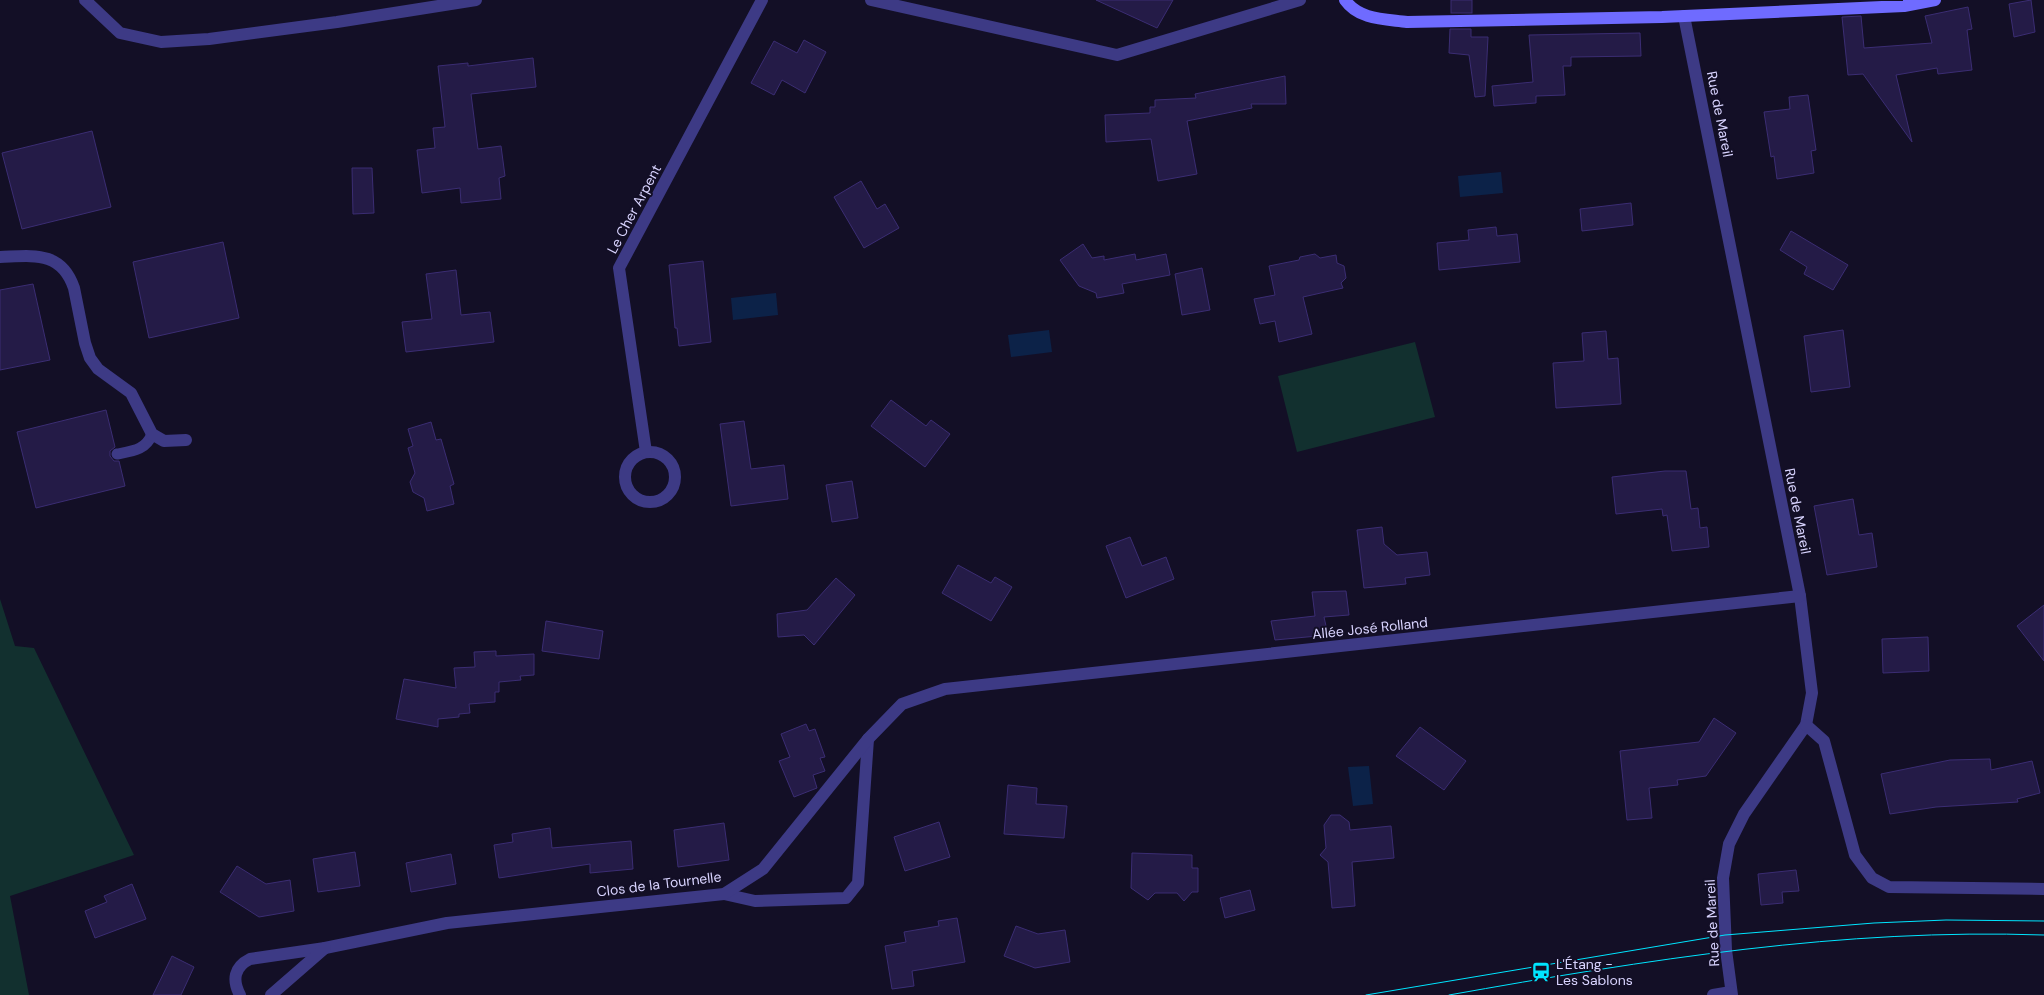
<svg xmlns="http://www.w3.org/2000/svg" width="2044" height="995" viewBox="0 0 2044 995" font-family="'DM Sans',sans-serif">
<rect width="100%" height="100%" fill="#130f26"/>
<g fill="#12302f">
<path d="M 1415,342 L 1435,417 L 1297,452 L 1278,376 Z"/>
<path d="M 0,599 L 15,646 L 34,648 L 134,855 L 10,896 L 29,995 L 0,995 Z"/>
</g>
<g fill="#0c2248">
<path d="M 1501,172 L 1503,193 L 1460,197 L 1458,176 Z"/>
<path d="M 776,293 L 778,315 L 733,320 L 731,298 Z"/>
<path d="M 1049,330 L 1052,352 L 1011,357 L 1008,335 Z"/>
<path d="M 1369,766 L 1373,804 L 1353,806 L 1348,767 Z"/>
</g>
<g fill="#241b47" stroke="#3b2d73">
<path d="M 1096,0 L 1173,0 L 1157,28 Z"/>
<rect x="1451" y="0" width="21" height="13"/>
<path d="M 2031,0 L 2035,32 L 2014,37 L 2009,4 Z"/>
<path d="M 1968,7 L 1972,29 L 1967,30 L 1972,70 L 1938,74 L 1937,68 L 1896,75 L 1912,142 L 1863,74 L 1848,75 L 1842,17 L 1861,16 L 1864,48 L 1932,43 L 1925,16 Z"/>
<path d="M 1450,29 L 1471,29 L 1471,37 L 1488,37 L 1485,96 L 1475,97 L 1469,55 L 1449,53 Z"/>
<path d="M 1640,33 L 1641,56 L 1571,57 L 1571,66 L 1563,66 L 1565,95 L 1536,96 L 1536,103 L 1494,106 L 1492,86 L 1533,82 L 1529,35 Z"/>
<path d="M 804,40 L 826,52 L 805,93 L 782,80 L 774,95 L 751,83 L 774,41 L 797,53 Z"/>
<path d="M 533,58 L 536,87 L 471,94 L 478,149 L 501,146 L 505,176 L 499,178 L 501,199 L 461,203 L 460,188 L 422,193 L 417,150 L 435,148 L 433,128 L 445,127 L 438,66 L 468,63 L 468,66 Z"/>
<path d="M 1285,76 L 1286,104 L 1251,104 L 1252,108 L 1187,121 L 1197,174 L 1158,181 L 1151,139 L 1106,142 L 1105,115 L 1150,113 L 1150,107 L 1155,107 L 1155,100 L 1196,98 L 1195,94 Z"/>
<path d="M 1808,95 L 1816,150 L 1811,151 L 1814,173 L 1777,179 L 1774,156 L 1771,157 L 1764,112 L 1790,109 L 1789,97 Z"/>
<path d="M 92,131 L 111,207 L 22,229 L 2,153 Z"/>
<path d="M 352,168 L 372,168 L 374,213 L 353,214 Z"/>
<path d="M 861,181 L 877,209 L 885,204 L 899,228 L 864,248 L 834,197 Z"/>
<path d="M 1631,203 L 1633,225 L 1582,231 L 1580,209 Z"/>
<path d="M 1496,227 L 1497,236 L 1517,234 L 1520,262 L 1439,270 L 1437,243 L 1469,240 L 1468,230 Z"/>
<path d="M 1791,231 L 1848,265 L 1833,290 L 1804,274 L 1807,267 L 1780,250 Z"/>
<path d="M 223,242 L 239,318 L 149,338 L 133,262 Z"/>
<path d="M 1083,244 L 1092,258 L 1104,256 L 1104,260 L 1135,254 L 1136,260 L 1166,254 L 1170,275 L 1122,284 L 1124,293 L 1097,298 L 1096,293 L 1079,286 L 1060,260 Z"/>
<path d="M 1315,254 L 1320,258 L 1336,255 L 1337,263 L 1344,266 L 1346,278 L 1341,283 L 1343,288 L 1303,297 L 1312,334 L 1279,342 L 1275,321 L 1260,324 L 1254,299 L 1275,295 L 1269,266 L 1299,260 L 1300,257 Z"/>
<path d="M 703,261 L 711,342 L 679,346 L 677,328 L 675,328 L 669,265 Z"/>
<path d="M 1202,268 L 1210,310 L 1182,315 L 1175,274 Z"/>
<path d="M 456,270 L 461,315 L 490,312 L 494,342 L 406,352 L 402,322 L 432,319 L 426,274 Z"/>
<path d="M 33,284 L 50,360 L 0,370 L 0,290 Z"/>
<path d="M 1843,330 L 1850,387 L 1811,392 L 1804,336 Z"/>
<path d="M 1606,331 L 1608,359 L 1618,358 L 1621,404 L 1556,408 L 1553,363 L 1584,361 L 1582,333 Z"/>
<path d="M 891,400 L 926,426 L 931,420 L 950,434 L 925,467 L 871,426 Z"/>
<path d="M 106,410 L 115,447 L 110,451 L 110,456 L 114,461 L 119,461 L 125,486 L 36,508 L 17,432 Z"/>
<path d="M 744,421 L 751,469 L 784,465 L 788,499 L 731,506 L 720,424 Z"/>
<path d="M 431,422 L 436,440 L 441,439 L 454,484 L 450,486 L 454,504 L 427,511 L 424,498 L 413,492 L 410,482 L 415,473 L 408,448 L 413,446 L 408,429 Z"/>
<path d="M 1665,471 L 1686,471 L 1691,509 L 1698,508 L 1700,528 L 1707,527 L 1709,547 L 1672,551 L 1667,515 L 1663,516 L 1662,509 L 1616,514 L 1612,477 Z"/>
<path d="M 852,481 L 858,518 L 832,522 L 826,485 Z"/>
<path d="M 1853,499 L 1859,535 L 1872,533 L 1877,567 L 1827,575 L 1814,506 Z"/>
<path d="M 1382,527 L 1384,544 L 1397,555 L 1427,552 L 1430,575 L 1405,578 L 1406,584 L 1364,588 L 1357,530 Z"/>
<path d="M 1130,537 L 1142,566 L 1166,557 L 1174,579 L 1126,598 L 1106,546 Z"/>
<path d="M 958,565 L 991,583 L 995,577 L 1012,587 L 991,621 L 942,593 Z"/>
<path d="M 836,578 L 855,595 L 814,645 L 804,635 L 778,637 L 777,614 L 807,610 Z"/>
<path d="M 1346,591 L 1349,615 L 1324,617 L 1328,635 L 1275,640 L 1271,621 L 1315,616 L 1312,592 Z"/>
<path d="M 2044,605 L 2044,661 L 2017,626 Z"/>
<path d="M 546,621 L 603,631 L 599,659 L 542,651 Z"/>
<path d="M 1928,637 L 1929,671 L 1883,673 L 1882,639 Z"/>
<path d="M 496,651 L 496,656 L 534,654 L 534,675 L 520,676 L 521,680 L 499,682 L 499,692 L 495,692 L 495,702 L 469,704 L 470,713 L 459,714 L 459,717 L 438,719 L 438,727 L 396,719 L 404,679 L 456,688 L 454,668 L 475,667 L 474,652 Z"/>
<path d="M 1714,718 L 1736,733 L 1706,776 L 1677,780 L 1678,785 L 1649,788 L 1652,818 L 1627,820 L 1620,751 L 1699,742 Z"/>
<path d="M 806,724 L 809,731 L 815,729 L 825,757 L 820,758 L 825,771 L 813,775 L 817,788 L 794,797 L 779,761 L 790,757 L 781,734 Z"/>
<path d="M 1420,727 L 1466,761 L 1444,790 L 1396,756 Z"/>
<path d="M 1990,759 L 1991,770 L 2032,761 L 2040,793 L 2017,799 L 2018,802 L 1936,807 L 1890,814 L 1881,774 L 1950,760 Z"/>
<path d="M 1008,785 L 1037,788 L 1036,804 L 1067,806 L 1064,838 L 1004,834 Z"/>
<path d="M 1331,815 L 1340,815 L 1349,822 L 1350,830 L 1391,826 L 1394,858 L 1352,862 L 1355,906 L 1332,908 L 1328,862 L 1320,855 L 1326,848 L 1324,825 Z"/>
<path d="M 939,822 L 950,857 L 905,871 L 894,837 Z"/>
<path d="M 724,823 L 729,860 L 678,867 L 674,830 Z"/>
<path d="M 550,828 L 552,848 L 631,841 L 633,869 L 590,873 L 590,864 L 499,878 L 494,845 L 513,842 L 512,834 Z"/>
<path d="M 355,852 L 360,886 L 318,892 L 313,859 Z"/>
<path d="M 1132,853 L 1192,855 L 1192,868 L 1198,868 L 1198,892 L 1192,892 L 1184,901 L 1177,893 L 1155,893 L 1148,900 L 1131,888 Z"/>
<path d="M 451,854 L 456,884 L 411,892 L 406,863 Z"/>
<path d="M 237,866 L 266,884 L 290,880 L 294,911 L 259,917 L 220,892 Z"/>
<path d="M 1796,870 L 1799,891 L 1782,892 L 1783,903 L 1761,905 L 1758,874 Z"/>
<path d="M 132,884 L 146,919 L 95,938 L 85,911 L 107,902 L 104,896 Z"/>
<path d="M 1250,890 L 1255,910 L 1225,918 L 1220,898 Z"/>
<path d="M 957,918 L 965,962 L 912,971 L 914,986 L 892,989 L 885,946 L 906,942 L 904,932 L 939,926 L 938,921 Z"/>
<path d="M 1016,926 L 1038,934 L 1065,930 L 1070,962 L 1035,968 L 1004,956 Z"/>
<path d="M 172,956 L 194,967 L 181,995 L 153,995 Z"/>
</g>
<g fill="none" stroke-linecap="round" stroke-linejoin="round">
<path stroke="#3d3a85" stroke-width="11" d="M 117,454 C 133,451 146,450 152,434"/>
<g stroke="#3d3a85" stroke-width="12">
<path d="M 85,0 L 120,33 L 161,42 L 209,39 L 337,22 L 476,0"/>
<path d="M 871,0 L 1117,55 L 1300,0"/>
<path d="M 1684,16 L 1800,596 L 1812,693 L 1806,725 L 1744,814 L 1729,844 L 1723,878 L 1726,950 L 1732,995"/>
<path d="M 0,257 C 32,256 61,250 74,288 L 85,343 L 90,358 L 98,369 L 131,393 L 152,434 L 164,441 L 186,440"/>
<circle cx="650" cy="477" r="25"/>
<path d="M 646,452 L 619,268 L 762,0"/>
<path d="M 1806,725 L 1824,741 L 1855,855 L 1872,878 L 1889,887 L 2044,889"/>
<path d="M 724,894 L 755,901 L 846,898 L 858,883 L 868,739"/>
<path d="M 240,995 C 232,980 234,967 250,959 L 325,948 L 447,923 L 724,894 L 763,869 L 868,739 L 902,704 L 945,689 L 1800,596"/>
<path d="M 271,995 L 325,948"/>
<path d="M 1713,995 L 1731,992"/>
</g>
<path stroke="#6f6bff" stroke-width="12" d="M 1345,0 C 1359,20 1385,19 1407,22 L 1662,17 L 1904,6 L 1935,0"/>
<g stroke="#00e5ff" stroke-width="1">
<path d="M 1366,995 L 1725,935 L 1874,923 L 1946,920 L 2044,921"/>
<path d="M 1449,995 C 1646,960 1843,928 2044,935"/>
</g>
</g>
<defs>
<symbol id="station-bare" viewBox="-9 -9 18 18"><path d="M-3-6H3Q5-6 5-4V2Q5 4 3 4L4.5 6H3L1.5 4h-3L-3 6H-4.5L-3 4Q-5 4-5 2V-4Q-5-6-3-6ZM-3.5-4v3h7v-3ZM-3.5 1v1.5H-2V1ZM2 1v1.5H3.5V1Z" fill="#00e5ff" stroke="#130f26" stroke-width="2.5" paint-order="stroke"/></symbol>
</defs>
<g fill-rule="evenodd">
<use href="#station-bare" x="1527" y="958" width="28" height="28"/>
</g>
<g text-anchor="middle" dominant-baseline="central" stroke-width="4" stroke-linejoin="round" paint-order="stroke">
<g font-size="14" fill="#d9d4ff" stroke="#130f26">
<text transform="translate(1720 114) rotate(79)">Rue de Mareil</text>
<text transform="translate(634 209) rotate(-62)">Le Cher Arpent</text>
<text transform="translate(1798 511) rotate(79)">Rue de Mareil</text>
<text transform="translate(1370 628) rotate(-6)">Allée José Rolland</text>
<text transform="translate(659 884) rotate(-7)">Clos de la Tournelle</text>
<text transform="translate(1712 923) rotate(-93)">Rue de Mareil</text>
</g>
<g font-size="14" fill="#d9d4ff" stroke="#130f26" text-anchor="start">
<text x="1556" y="964">L'Étang -<tspan x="1556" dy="16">Les Sablons</tspan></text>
</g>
</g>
</svg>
